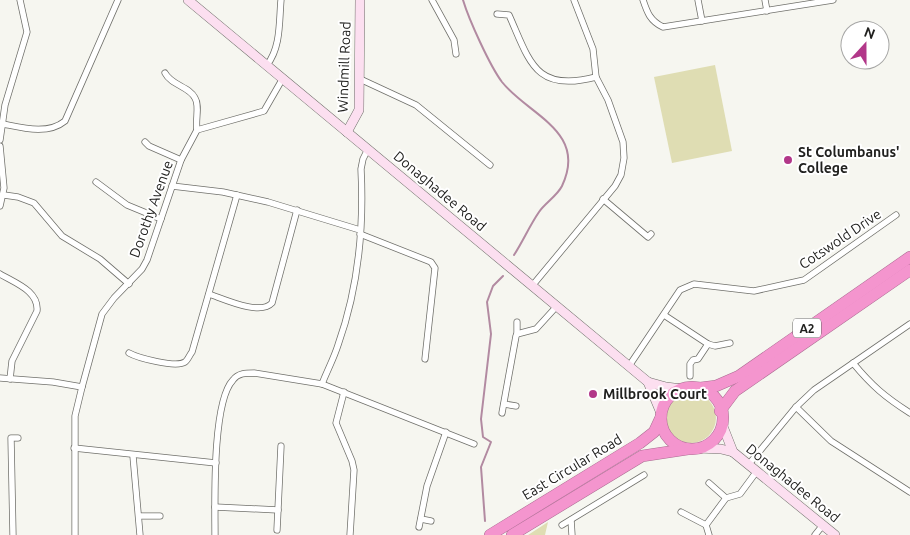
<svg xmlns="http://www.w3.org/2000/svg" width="910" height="535" viewBox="0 0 910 535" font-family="Ubuntu,sans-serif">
<rect width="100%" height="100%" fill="#f6f6f0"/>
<g fill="#dfddb3">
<path d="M 715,65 L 732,151 L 672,163 L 654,77 Z"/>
<circle cx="691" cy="418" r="25"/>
<path d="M 548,522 L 545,535 L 528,535 Z"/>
</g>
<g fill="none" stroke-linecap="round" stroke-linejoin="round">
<g stroke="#b28aa1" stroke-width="2">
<path d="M 463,0 C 469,20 490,66 502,82 C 528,115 588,131 562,186 C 557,196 545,203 539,212 C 530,225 523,241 514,255"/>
<path d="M 485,521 L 481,467 L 491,442 L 483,437 L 481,419 L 491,334 L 487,302 L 493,286 L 503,276"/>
</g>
<defs>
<g id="street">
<path d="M 432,0 L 454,40 L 456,54"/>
<path d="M 643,0 C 647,12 650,21 663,27 L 833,0"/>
<path d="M 698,0 L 702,21"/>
<path d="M 765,0 L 767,11"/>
<path d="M 497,14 L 509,15 C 530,62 535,93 596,77"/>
<path d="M 267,65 C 281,47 279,22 281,0"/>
<path d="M 165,73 C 171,85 190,87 195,98 C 200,106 195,120 197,130"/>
<path d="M 360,79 L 416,105 L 490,165"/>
<path d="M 3,124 C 23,128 48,135 65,121 L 118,0"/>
<path d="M 0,140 L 5,105 L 27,32 L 20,0"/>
<path d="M 145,142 L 149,146 L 181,160"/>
<path d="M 0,146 L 4,188 L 0,206"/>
<path d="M 96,182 L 127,205 L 161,219"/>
<path d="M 172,186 L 223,192 L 268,202 L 360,230"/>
<path d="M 4,195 L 18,197 L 34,203 L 62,236 L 100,259 L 129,284"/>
<path d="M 603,199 L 648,237 L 651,234"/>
<path d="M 360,234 L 431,262 L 435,268 L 425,359"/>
<path d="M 0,274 C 15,283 39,291 37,311 L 12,361 L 10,379"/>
<path d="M 532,286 L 615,186 L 621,175 L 624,158 L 623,142 L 608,100 L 596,77 L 593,49 L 574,0"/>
<path d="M 209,294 C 224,299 260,316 272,303 L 297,210"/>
<path d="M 664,315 L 708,344 L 715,346 L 730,343"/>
<path d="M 517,322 L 517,334"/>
<path d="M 129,353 C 138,358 176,368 185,362 C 188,360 190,354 192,352 L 237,195"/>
<path d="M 853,363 C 872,386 885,397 910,413"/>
<path d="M 629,366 L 680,290 L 694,284 L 754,291 L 804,280 L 896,215"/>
<path d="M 690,376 L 690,364 L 693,360 L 698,359 L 708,344"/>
<path d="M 0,378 L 53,382 L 82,387"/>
<path d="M 322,384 L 474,444"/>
<path d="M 344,392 L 336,423 L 352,461 L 354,470 L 350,535"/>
<path d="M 504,404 L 516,406"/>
<path d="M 796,407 L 831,441 L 910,492"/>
<path d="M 502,413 L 516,336 L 517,334 L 536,329 L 557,306"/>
<path d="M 74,448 L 216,463"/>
<path d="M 133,456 L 140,535"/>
<path d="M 749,464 L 796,407 L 814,390 L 910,324"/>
<path d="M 709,483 L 726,498"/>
<path d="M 215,507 L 278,510"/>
<path d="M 681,512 L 706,525 L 709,535"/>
<path d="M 139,516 L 160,516"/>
<path d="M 421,519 L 431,521"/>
<path d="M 571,520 L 572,535"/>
<path d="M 562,525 L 644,475"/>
<path d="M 706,525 L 726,498 L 740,494 L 757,471"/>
<path d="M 419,527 L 427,486 L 446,432"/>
<path d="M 277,530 L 281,446"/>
<path d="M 13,535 L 11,438 L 18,438"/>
<path d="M 75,535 L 75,416 L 82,387 L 102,314 L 114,298 L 142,269 L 147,260 L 181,160 L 197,130 L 264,111 L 283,78"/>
<path d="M 215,535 C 215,503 212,402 233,380 C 238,373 246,373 254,373 L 322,384 C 327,371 334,358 338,345 C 358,289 364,227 361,169 L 363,159 L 368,149"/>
<path d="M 815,535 L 823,525"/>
</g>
<g id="secondary">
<path d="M 188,0 L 648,382 L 666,387 L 682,389"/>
<path d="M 347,132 L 359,110 L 360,0"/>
<path d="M 648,382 L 661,413"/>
<path d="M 722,424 L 733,452 L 835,535"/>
<path d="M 697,448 L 721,449 L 733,452"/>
</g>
<g id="highway">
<circle cx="692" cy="418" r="31"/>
<path d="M 700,388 L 716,386 L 739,376 L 910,257"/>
<path d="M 720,411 L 735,391 L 910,270"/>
<path d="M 490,535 L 640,443 L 654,432 L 661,417"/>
<path d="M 512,535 L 642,456 L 688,449"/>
</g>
</defs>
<use href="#street" stroke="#70706b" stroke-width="7"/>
<use href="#secondary" stroke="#70706b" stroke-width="10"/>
<use href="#highway" stroke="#aa6c91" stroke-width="12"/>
<use href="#street" stroke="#fff" stroke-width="5.5"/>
<use href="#secondary" stroke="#fcdff0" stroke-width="9"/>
<use href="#highway" stroke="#f495ce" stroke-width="11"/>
</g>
<g fill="#b23789" stroke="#fff" stroke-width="2">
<circle cx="788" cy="160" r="5"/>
<circle cx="593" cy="394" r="5"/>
</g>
<g text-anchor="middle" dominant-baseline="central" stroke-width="4" stroke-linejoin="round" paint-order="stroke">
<rect fill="#fff" stroke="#646462" stroke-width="1" x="793" y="318.5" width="28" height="19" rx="4"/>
<g font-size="12" font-weight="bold" fill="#21211f">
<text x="807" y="328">A2</text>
</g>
<g font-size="14" fill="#21211f" stroke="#fff">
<text transform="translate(344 67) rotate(-88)">Windmill Road</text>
<text transform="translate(440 191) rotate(40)">Donaghadee Road</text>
<text transform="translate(151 209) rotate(-70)">Dorothy Avenue</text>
<text transform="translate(840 239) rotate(-34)">Cotswold Drive</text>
<text transform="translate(572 467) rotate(-31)">East Circular Road</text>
<text transform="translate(793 483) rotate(39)">Donaghadee Road</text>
</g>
<g font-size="14" font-weight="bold" fill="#21211f" stroke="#fff" text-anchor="start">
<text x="798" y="152">St Columbanus'<tspan x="798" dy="16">College</tspan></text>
<text x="603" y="394">Millbrook Court</text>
</g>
</g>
<g transform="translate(865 45) rotate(21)"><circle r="24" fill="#ffffff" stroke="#a6a6a5"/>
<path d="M0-4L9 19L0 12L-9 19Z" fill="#b23789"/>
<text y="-8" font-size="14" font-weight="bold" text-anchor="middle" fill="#21211f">N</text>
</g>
</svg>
